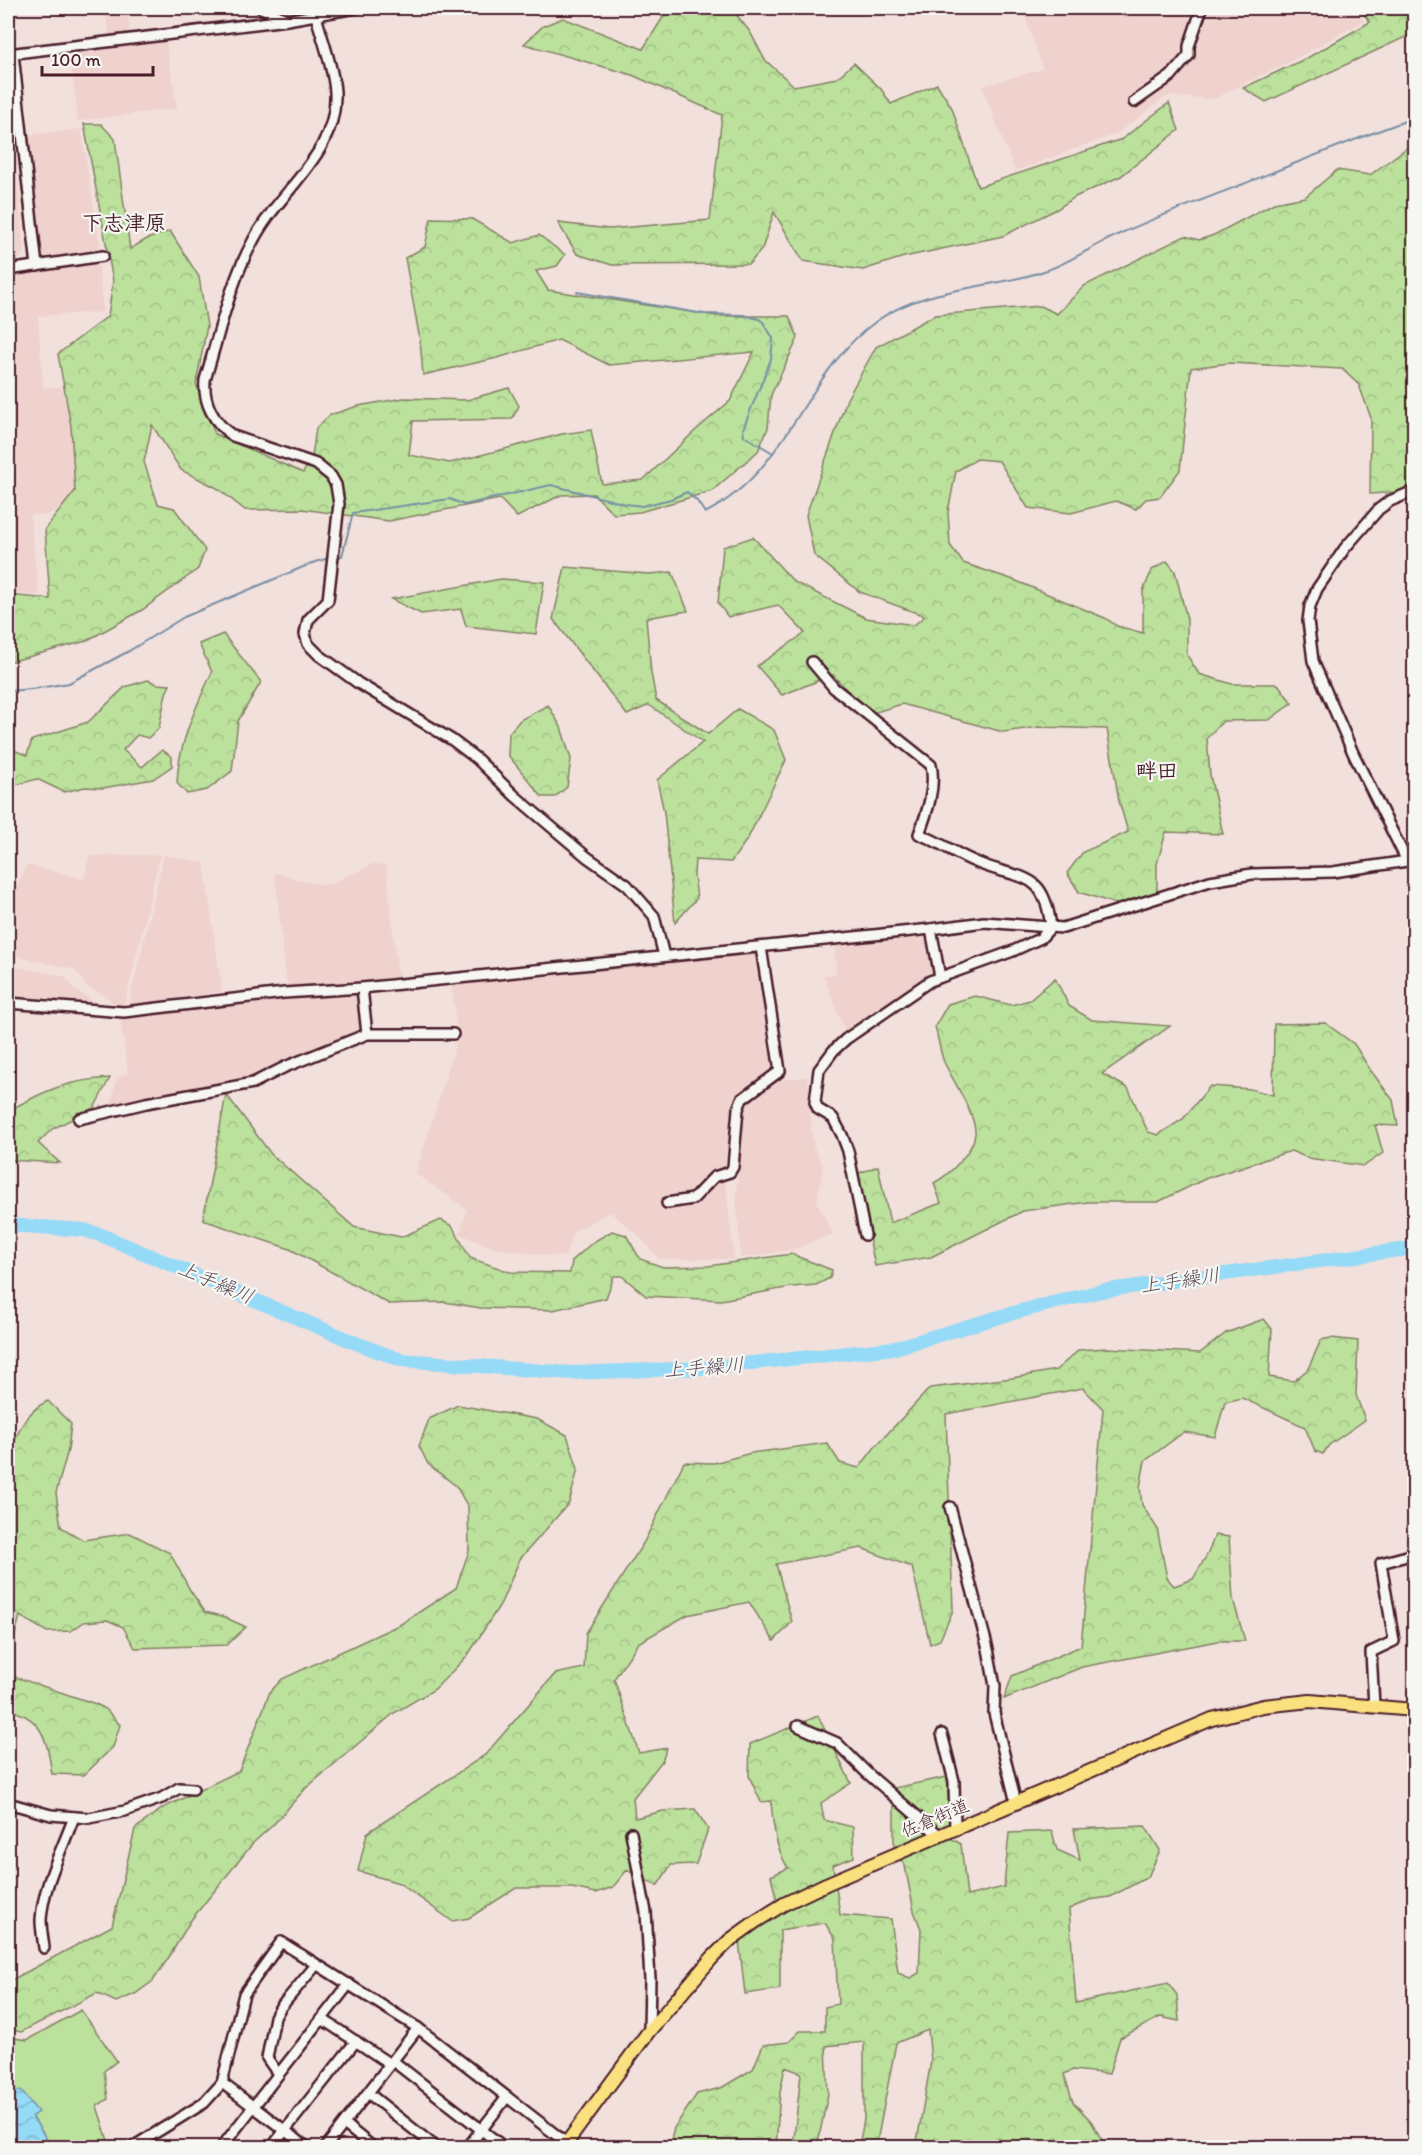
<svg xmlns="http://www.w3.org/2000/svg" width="1422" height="2155" viewBox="0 0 1422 2155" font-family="Itim,'Klee One',sans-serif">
<defs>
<pattern id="forest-crowns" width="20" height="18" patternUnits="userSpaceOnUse" patternTransform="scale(1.5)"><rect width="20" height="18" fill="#bbe19c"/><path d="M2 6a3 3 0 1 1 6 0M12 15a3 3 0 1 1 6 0" fill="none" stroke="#a2c187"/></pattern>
<pattern id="water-waves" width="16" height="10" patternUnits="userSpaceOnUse" patternTransform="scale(1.5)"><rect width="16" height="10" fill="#95daf7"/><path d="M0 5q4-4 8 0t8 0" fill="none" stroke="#82bbd4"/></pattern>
</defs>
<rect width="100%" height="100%" fill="#f2e0dc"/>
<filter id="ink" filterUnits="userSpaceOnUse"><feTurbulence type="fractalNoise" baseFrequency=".0167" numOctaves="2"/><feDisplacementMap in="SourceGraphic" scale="12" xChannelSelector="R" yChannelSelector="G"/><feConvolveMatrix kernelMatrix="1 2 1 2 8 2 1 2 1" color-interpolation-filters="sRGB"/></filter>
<g filter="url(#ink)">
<g fill="#efd1cd">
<path d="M 105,8 L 127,8 L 130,33 L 109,34 Z"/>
<path d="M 1018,8 L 1353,8 L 1364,21 L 1295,59 L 1213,99 L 1167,96 L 1116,134 L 1015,171 L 982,86 L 1043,69 L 1026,19 Z"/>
<path d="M 165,38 L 177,108 L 78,121 L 70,52 Z"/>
<path d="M 8,71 L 24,253 L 16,263 L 8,264 Z"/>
<path d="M 81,129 L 101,252 L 40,261 L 26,135 Z"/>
<path d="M 98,261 L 103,312 L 38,316 L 43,388 L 61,387 L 81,442 L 79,500 L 46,515 L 30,515 L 39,596 L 8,593 L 8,273 Z"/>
<path d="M 160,855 L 124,1007 L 119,1008 L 101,993 L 89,988 L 74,969 L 8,954 L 8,918 L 11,897 L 27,865 L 84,879 L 89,856 Z"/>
<path d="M 164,855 L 204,863 L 222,991 L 128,1007 Z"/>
<path d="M 373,864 L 386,865 L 398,977 L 287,989 L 275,873 L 314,884 L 331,884 Z"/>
<path d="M 926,934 L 933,972 L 846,1033 L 823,975 L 836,975 L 835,944 Z"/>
<path d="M 756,952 L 773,1067 L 734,1100 L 724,1168 L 734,1259 L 659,1259 L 640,1237 L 610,1212 L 573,1232 L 565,1257 L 497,1249 L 460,1234 L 467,1209 L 416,1174 L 458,1036 L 451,981 Z"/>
<path d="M 8,965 L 66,977 L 74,989 L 102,1007 L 8,1000 Z"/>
<path d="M 356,993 L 361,1033 L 295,1056 L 252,1078 L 110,1107 L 117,1078 L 128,1073 L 120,1017 Z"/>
<path d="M 808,1077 L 813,1146 L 823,1165 L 817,1202 L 833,1234 L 791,1250 L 741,1258 L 736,1196 L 744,1107 L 750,1097 L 775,1080 Z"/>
</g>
<path fill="#bbe19c" stroke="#828064" stroke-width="1.5" d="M 81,2010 L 117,2061 L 104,2071 L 108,2099 L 97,2106 L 110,2147 L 8,2147 L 8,2037 L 27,2040 Z"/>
<g fill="url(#forest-crowns)" stroke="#828064" stroke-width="1.5">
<path d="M 669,8 L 731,8 L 750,32 L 765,60 L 794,86 L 837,78 L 854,63 L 881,89 L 891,104 L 937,84 L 952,108 L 978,187 L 1122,139 L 1169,103 L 1179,130 L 1121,176 L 1075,197 L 1057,209 L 1003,236 L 904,257 L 863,270 L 803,261 L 774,212 L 762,249 L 749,264 L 612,265 L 577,254 L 558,223 L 609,229 L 710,220 L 722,115 L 632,75 L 524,44 L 543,26 L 563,18 L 643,49 Z"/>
<path d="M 1359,8 L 1414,8 L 1414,33 L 1266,102 L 1243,88 L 1309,57 L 1370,22 Z"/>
<path d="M 84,124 L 101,124 L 115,139 L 130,249 L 147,239 L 170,231 L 199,277 L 207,326 L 196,384 L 215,434 L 303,473 L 312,457 L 316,428 L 330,415 L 358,406 L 404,398 L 467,400 L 509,388 L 519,406 L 512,419 L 413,421 L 409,455 L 450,463 L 562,434 L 591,430 L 602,484 L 643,480 L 696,430 L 730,401 L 754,352 L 609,365 L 559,340 L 497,358 L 423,375 L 420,340 L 405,258 L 425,247 L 431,218 L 472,219 L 513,243 L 539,235 L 565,255 L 557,266 L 536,271 L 548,290 L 717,316 L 789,316 L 798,338 L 771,395 L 768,428 L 758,451 L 712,491 L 640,512 L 614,514 L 594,494 L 561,495 L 517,517 L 500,499 L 389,521 L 302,509 L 245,510 L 217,488 L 181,470 L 152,425 L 144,462 L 158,504 L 174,508 L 205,550 L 198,569 L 142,610 L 86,641 L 13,661 L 8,661 L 8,595 L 50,599 L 45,529 L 75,491 L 71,426 L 58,354 L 108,316 L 113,281 Z"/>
<path d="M 1412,144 L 1414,144 L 1414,491 L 1370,494 L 1371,418 L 1359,385 L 1342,369 L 1230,363 L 1191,368 L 1180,470 L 1160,497 L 1146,499 L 1136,509 L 1116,501 L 1071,513 L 1028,508 L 999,461 L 977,459 L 956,471 L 948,512 L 950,545 L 963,563 L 1014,580 L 1105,618 L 1117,626 L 1143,633 L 1143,591 L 1152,570 L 1167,561 L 1175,571 L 1187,619 L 1187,655 L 1199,674 L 1232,684 L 1278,684 L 1292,703 L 1269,720 L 1223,721 L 1207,738 L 1210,775 L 1223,834 L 1166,832 L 1157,864 L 1157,894 L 1128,908 L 1079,892 L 1067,873 L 1083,852 L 1128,832 L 1119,801 L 1107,729 L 1039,727 L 1003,732 L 902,704 L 873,713 L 858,702 L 833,675 L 782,695 L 757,666 L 805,633 L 778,605 L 728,617 L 718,603 L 723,547 L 753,537 L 794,582 L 866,618 L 914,625 L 925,616 L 860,592 L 814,555 L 806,515 L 847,399 L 876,347 L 935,315 L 1041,306 L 1057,314 L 1084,286 L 1185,236 L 1199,240 L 1214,235 L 1274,203 L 1305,197 L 1337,170 L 1370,175 Z"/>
<path d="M 565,567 L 649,574 L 672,572 L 688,611 L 646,618 L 651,673 L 656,700 L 708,734 L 738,709 L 774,730 L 786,760 L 748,838 L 731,862 L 695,860 L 694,875 L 697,898 L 675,923 L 664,812 L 657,780 L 703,742 L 649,705 L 627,715 L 553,619 Z"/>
<path d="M 501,579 L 544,582 L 536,634 L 466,626 L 461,609 L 421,614 L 391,599 Z"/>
<path d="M 223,634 L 261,682 L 238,721 L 232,771 L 207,790 L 187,794 L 177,783 C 178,744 196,707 212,672 L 199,644 Z"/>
<path d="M 148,680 L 157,684 L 170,685 L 166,693 L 159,728 L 148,738 L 137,735 L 123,750 L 142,767 L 162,750 L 172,757 L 172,766 L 153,779 L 103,788 L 85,787 L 64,792 L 37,779 L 8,787 L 8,742 L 13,750 L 27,755 L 32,740 L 88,722 L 125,687 Z"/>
<path d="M 548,705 L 561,727 L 571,759 L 567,787 L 555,797 L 542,797 L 508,755 L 509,733 L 520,720 Z"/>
<path d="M 1055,978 L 1069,1006 L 1092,1020 L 1170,1026 L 1102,1074 L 1128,1088 L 1148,1132 L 1158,1135 L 1183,1119 L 1210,1086 L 1250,1089 L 1273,1095 L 1274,1024 L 1325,1023 L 1354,1044 L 1371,1071 L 1393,1100 L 1398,1126 L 1375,1125 L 1383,1153 L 1364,1166 L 1308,1158 L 1291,1151 L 1207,1178 L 1158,1202 L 1088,1202 L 1023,1211 L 931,1257 L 875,1266 L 861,1200 L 859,1173 L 878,1166 L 890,1223 L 941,1203 L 934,1183 C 949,1175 973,1152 975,1134 C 977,1117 952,1079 944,1062 C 940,1051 938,1038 935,1026 L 948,1004 L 975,996 L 1011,1005 L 1030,1000 Z"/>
<path d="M 110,1078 L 94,1108 L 52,1129 L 38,1143 L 60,1163 L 8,1160 L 8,1111 C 44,1091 67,1080 110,1078 Z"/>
<path d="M 226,1094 L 271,1154 L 354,1227 L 401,1237 L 441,1220 L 452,1226 L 470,1258 L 510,1272 L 570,1273 L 572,1261 L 593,1242 L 612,1231 L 626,1235 L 640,1259 L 663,1267 L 708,1266 L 791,1254 L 832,1270 L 830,1278 L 816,1285 L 791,1287 L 721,1300 L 646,1296 L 622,1276 L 614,1276 L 606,1298 L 553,1310 L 481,1308 L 444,1302 L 389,1304 L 290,1249 L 203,1220 Z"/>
<path d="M 1264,1319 L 1272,1329 L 1269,1377 L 1294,1381 L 1308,1369 L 1321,1340 L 1331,1338 L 1358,1341 L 1356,1395 L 1365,1420 L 1329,1445 L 1323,1454 L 1315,1451 L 1305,1427 L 1242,1398 L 1225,1402 L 1215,1437 L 1184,1432 L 1145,1461 L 1140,1487 L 1142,1505 L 1157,1528 L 1167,1578 L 1174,1586 L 1193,1579 L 1208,1553 L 1215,1535 L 1229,1537 L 1233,1599 L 1245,1641 L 1218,1641 L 1082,1667 L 1004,1699 L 1012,1676 L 1081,1646 L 1103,1409 L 1083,1388 L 946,1414 L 953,1610 L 940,1640 L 930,1644 L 912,1567 L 861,1548 L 776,1564 L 792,1622 L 774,1641 L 749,1602 L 687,1615 L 638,1643 L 614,1679 L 639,1753 L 667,1748 L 662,1761 L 633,1798 L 635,1818 L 663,1811 L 695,1809 L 708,1829 L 696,1864 L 671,1865 L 657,1886 L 627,1870 L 613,1887 L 596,1893 L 572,1888 L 516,1888 L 469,1918 L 452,1921 L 399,1883 L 358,1871 L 367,1833 L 485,1755 L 555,1674 L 584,1668 L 586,1633 L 644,1542 L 684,1462 L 714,1463 L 751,1453 L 827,1443 L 840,1463 L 859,1468 L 875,1447 L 930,1388 L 1012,1378 L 1056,1370 L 1079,1350 L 1107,1348 L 1200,1353 L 1226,1333 Z"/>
<path d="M 48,1401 L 71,1424 L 68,1450 L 56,1493 L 61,1527 L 83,1540 L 130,1533 L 170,1553 L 190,1590 L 205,1612 L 222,1616 L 246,1627 L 227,1645 L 135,1648 L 123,1627 L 107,1620 L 84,1622 L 71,1631 L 47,1632 L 20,1616 C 15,1635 7,1659 15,1677 L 96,1704 L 106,1709 L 120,1725 L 113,1747 L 84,1775 L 52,1774 C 47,1742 44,1717 8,1710 L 8,1471 C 11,1445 22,1412 48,1401 Z"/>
<path d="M 458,1405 L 537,1419 L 567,1435 L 578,1469 L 569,1503 L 520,1559 L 501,1603 L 468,1655 L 435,1689 L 394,1713 L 305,1789 L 273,1825 L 254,1842 L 191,1920 L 169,1957 L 153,1981 L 135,1994 L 116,2002 L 97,1993 L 21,2032 L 8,2029 L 8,1982 L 112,1926 L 135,1829 L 163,1808 L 239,1771 L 270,1692 L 282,1679 L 401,1624 L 456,1588 L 469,1551 L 468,1507 L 456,1486 L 428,1464 L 419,1446 L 429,1419 Z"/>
<path d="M 818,1716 L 851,1783 L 821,1803 L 824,1820 L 853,1827 L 854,1857 L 833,1865 L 840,1915 L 891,1919 L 898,1973 L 910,1978 L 919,1973 L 921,1929 L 914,1911 L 905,1866 L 894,1849 L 894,1788 L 947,1777 L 952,1839 L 961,1844 L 967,1896 L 1004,1887 L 1009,1833 L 1052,1831 L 1057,1850 L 1080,1860 L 1074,1829 L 1145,1826 L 1160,1850 L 1148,1877 L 1110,1897 L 1089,1900 L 1069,1909 L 1076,2003 L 1168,1983 L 1177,1995 L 1179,2021 L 1160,2017 L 1120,2038 L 1109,2074 L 1073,2070 L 1064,2074 L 1073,2102 L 1091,2121 L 1106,2147 L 916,2147 L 931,2061 L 928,2030 L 896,2043 L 876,2147 L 859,2147 L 864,2119 L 864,2042 L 826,2046 L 828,2094 L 817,2147 L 793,2147 L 801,2073 L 785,2067 L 780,2092 L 776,2147 L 669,2148 L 674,2128 L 697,2094 L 721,2088 L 753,2069 L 763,2045 L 789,2042 L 800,2031 L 825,2031 L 825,2007 L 838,2004 L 835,1939 L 825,1923 L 780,1930 L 780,1989 L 745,1994 L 739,1941 L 780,1914 L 771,1876 L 788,1868 C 775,1847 773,1825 771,1801 L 761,1802 L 749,1776 L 750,1744 Z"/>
</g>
<path fill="url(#water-waves)" stroke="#778fa5" stroke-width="1.5" d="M 8,2091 L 21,2091 L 38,2112 L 32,2116 L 49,2143 L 48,2147 L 8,2147 Z"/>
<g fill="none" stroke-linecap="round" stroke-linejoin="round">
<g stroke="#778fa5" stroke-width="2">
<path d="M 577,292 L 704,314 L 743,315 L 759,319 L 763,322 L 773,338 L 771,359 L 743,429 L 744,436 L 773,453"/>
<path d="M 337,557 L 342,556 L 353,513 L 450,499 L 464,505 L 551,485 L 626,504 L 642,506 L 671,499 L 687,492 L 697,501 L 705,513 C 791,469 804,372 878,320 C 929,284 998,290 1055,267 C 1076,258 1095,245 1115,236 C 1156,217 1199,201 1241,185 C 1299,162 1356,138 1414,118"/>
<path d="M 8,691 L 33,689 L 69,683 L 129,651 L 184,617 L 315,562 L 329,558"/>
</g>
<path stroke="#95daf7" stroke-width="14" d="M 8,1225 L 84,1230 L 101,1235 L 356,1343 L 401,1360 L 571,1373 L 705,1368 L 895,1348 L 1009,1314 L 1101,1291 L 1414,1248"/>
<defs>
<g id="minor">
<path d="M 261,8 L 286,19"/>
<path d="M 316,16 C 322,38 334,70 335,92 C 338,155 279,190 253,241 C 230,283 219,334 205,380 C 203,403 214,423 233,436 L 316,464 L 331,476 L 336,485 L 339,504 L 328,600 L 308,620 L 305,634 L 308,644 L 319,655 L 358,683 L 452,740 L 477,759 L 515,796 L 587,857 L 627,885 L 654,916 L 664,956"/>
<path d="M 8,54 L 287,20 L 356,8"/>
<path d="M 13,54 L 37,266"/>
<path d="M 1134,102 L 1171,76 L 1189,55 L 1189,46 L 1202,8"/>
<path d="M 8,270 L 103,256"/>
<path d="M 812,662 L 834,688 L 931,765 C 936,787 927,813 919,834 C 940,842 957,855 978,863 C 1022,881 1044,869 1051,927 L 1041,938 L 1013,951 L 930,981 L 846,1039 L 833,1051 L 819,1070 L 815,1102 L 818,1109 L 833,1118 L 842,1135 L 848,1151 L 865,1235"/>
<path d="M 1407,861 L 1354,755 L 1313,661 L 1308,621 L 1310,606 L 1317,589 L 1345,548 L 1379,509 L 1390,501 L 1414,491"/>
<path d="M 931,929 L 940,977"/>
<path d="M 362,988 L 367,1034"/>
<path d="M 8,1003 L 124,1012 L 284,993 L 362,988 L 931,929 L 984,922 L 1063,928 L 1210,881 L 1252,874 L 1333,872 L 1414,860"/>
<path d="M 79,1119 L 146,1103 L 253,1083 L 285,1067 L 367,1034 L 453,1034"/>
<path d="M 667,1203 L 693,1199 L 714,1177 L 730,1172 L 733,1167 L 738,1109 L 742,1099 L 780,1071 L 761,947"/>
<path d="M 950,1507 L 988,1649 L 995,1686 L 994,1713 L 1016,1803"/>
<path d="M 1374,1706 L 1371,1652 L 1394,1641 L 1381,1563 L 1414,1554"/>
<path d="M 798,1726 L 837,1743 L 867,1773 L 940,1836"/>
<path d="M 942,1734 L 954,1781 L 955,1829"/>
<path d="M 8,1803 L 51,1815 L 89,1818 L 125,1811 L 162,1798 L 179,1788 L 193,1789"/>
<path d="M 631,1833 L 646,1912 L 650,1979 L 649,2031"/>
<path d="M 44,1948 C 43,1939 41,1929 41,1920 C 43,1885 62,1850 74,1817"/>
<path d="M 322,2019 L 390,2064"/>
<path d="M 393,2061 L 505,2148"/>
<path d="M 278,2074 L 267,2058 L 275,2017 L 280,2008 L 316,1965"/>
<path d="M 222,2083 L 308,2148"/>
<path d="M 368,2093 L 437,2148"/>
<path d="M 344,2124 L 374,2148"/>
<path d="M 131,2148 L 204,2103 L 222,2083 L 244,1994 L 281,1942 L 418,2028 L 573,2148"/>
<path d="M 221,2148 L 349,1984"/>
<path d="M 271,2148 L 356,2041"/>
<path d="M 325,2148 L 418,2028"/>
<path d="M 467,2148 L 507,2097"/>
</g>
<path id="major" d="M 563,2148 L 649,2031 L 712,1958 L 730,1940 L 755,1922 L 784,1904 L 826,1884 L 1212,1719 L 1263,1706 L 1310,1701 L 1414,1710"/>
</defs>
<use href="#minor" stroke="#4a1f2b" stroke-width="14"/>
<use href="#major" stroke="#4a1f2b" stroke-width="16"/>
<use href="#minor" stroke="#f6f6f2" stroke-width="9"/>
<use href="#major" stroke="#fbe080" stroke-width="12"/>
</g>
</g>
<g text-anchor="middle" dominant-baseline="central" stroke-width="4.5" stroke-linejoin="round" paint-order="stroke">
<g font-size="18" fill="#4a1f2b" stroke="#f6f6f2">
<text transform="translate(935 1818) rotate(-23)">佐倉街道</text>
</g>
<g font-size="20" font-style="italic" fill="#5d4e5e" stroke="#f6f6f2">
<text transform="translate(1180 1280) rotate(-8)">上手繰川</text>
<text transform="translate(216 1282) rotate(23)">上手繰川</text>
<text transform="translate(704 1367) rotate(-4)">上手繰川</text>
</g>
<g font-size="21" font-weight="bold" fill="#4a1f2b" stroke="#f6f6f2">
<text x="124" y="222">下志津原</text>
<text x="1157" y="770">畔田</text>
</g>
</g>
<rect width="1422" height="2155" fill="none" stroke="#f6f6f2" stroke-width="30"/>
<rect x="15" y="15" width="1392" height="2125" fill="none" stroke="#4a1f2b" stroke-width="2" filter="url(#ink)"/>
<path d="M42 66v9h111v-9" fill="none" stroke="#4a1f2b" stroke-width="3"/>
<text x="51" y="66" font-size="18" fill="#4a1f2b" stroke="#f6f6f2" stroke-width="4.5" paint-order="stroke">100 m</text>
</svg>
